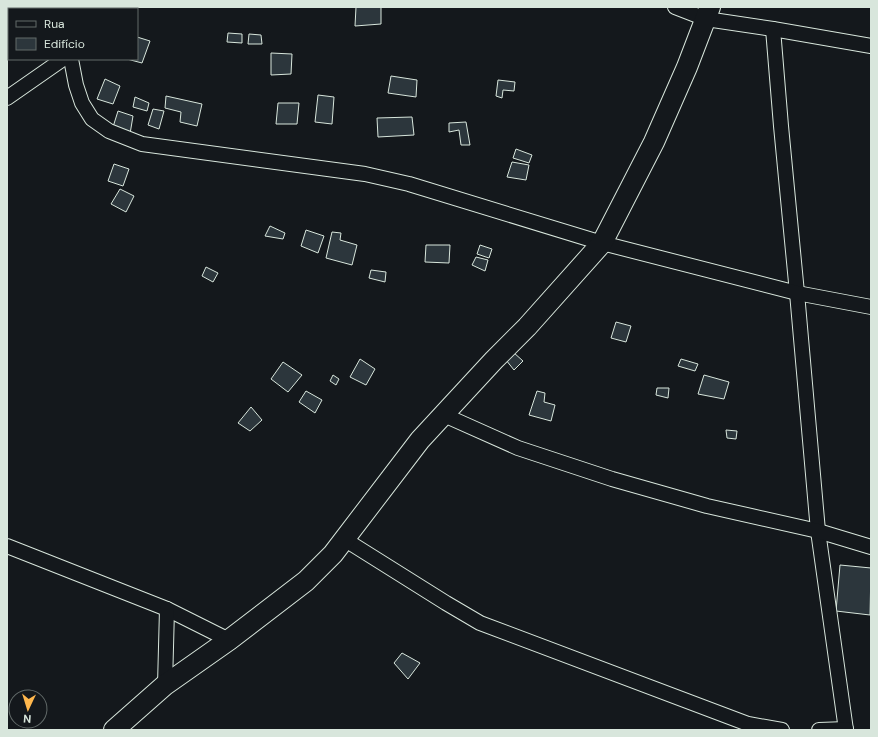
<svg xmlns="http://www.w3.org/2000/svg" width="878" height="737" viewBox="0 0 878 737" font-family="'DM Sans',sans-serif">
<rect width="100%" height="100%" fill="#14181c"/>
<g fill="#2c363c" stroke="#d8e6dc">
<path d="M 356,7 L 381,7 L 381,24 L 355,26 Z"/>
<path d="M 228,33 L 242,34 L 242,43 L 227,42 Z"/>
<path d="M 249,34 L 261,35 L 262,44 L 248,44 Z"/>
<path d="M 137,37 L 150,41 L 142,63 L 127,59 L 137,59 Z"/>
<path d="M 271,53 L 292,54 L 291,74 L 271,75 Z"/>
<path d="M 391,76 L 417,80 L 416,97 L 388,93 Z"/>
<path d="M 105,79 L 120,86 L 113,104 L 97,99 Z"/>
<path d="M 498,80 L 515,82 L 514,91 L 503,90 L 502,98 L 496,96 Z"/>
<path d="M 318,95 L 334,97 L 332,124 L 315,122 Z"/>
<path d="M 166,96 L 202,104 L 197,126 L 180,122 L 181,112 L 165,108 Z"/>
<path d="M 135,97 L 149,103 L 147,111 L 133,107 Z"/>
<path d="M 278,103 L 299,103 L 297,124 L 276,124 Z"/>
<path d="M 153,109 L 164,111 L 159,129 L 148,125 Z"/>
<path d="M 118,111 L 133,116 L 130,134 L 113,127 Z"/>
<path d="M 412,117 L 414,135 L 378,137 L 377,118 Z"/>
<path d="M 466,122 L 470,145 L 461,145 L 459,130 L 449,132 L 449,123 Z"/>
<path d="M 516,149 L 532,155 L 529,163 L 513,158 Z"/>
<path d="M 512,162 L 529,165 L 526,180 L 507,177 Z"/>
<path d="M 114,164 L 129,169 L 123,186 L 108,181 Z"/>
<path d="M 120,189 L 134,196 L 126,212 L 111,204 Z"/>
<path d="M 270,226 L 285,233 L 283,239 L 265,236 Z"/>
<path d="M 306,230 L 324,236 L 318,253 L 301,246 Z"/>
<path d="M 332,232 L 341,233 L 340,240 L 357,245 L 352,265 L 326,258 Z"/>
<path d="M 426,245 L 450,245 L 449,263 L 425,262 Z"/>
<path d="M 480,245 L 492,249 L 489,258 L 477,254 Z"/>
<path d="M 476,257 L 488,260 L 485,271 L 472,265 Z"/>
<path d="M 206,267 L 218,273 L 213,282 L 202,276 Z"/>
<path d="M 371,270 L 386,272 L 385,282 L 369,278 Z"/>
<path d="M 616,322 L 631,326 L 626,342 L 611,338 Z"/>
<path d="M 513,352 L 523,361 L 514,370 L 506,360 Z"/>
<path d="M 360,359 L 375,369 L 366,385 L 350,377 Z"/>
<path d="M 681,359 L 698,364 L 695,371 L 678,366 Z"/>
<path d="M 283,362 L 302,375 L 288,392 L 271,379 Z"/>
<path d="M 333,375 L 339,379 L 336,385 L 330,381 Z"/>
<path d="M 704,375 L 729,382 L 724,399 L 698,394 Z"/>
<path d="M 657,388 L 669,388 L 668,398 L 656,395 Z"/>
<path d="M 306,391 L 322,400 L 315,413 L 299,402 Z"/>
<path d="M 537,391 L 545,393 L 544,402 L 555,405 L 551,421 L 529,415 Z"/>
<path d="M 251,407 L 262,420 L 250,431 L 238,423 Z"/>
<path d="M 726,430 L 737,431 L 736,439 L 727,438 Z"/>
<path d="M 840,565 L 871,568 L 870,615 L 836,611 Z"/>
<path d="M 402,653 L 420,663 L 408,679 L 394,663 Z"/>
</g>
<g fill="none" stroke-linecap="round" stroke-linejoin="round">
<defs>
<g id="street">
<path d="M 62,7 L 63,9"/>
<path d="M 675,7 L 706,19 L 773,29 L 871,46"/>
<path d="M 773,29 L 781,126 L 797,293 L 818,531 L 846,730"/>
<path d="M 71,59 L 76,85 L 82,103 L 92,119 L 109,131 L 142,144 L 365,174 L 409,184 L 602,243 L 797,293 L 871,307"/>
<path d="M 7,98 L 63,59"/>
<path d="M 444,415 L 518,448 L 612,479 L 707,506 L 818,531 L 871,547"/>
<path d="M 344,539 L 446,603 L 480,623 L 748,724 L 782,730"/>
<path d="M 7,546 L 167,609 L 229,640"/>
<path d="M 165,685 L 167,609"/>
<path d="M 819,730 L 846,729"/>
</g>
<path id="secondary" d="M 114,730 L 165,685 L 229,640 L 306,581 L 333,554 L 420,440 L 494,360 L 527,327 L 602,243 L 654,142 L 687,67 L 710,7"/>
</defs>
<use href="#street" stroke="#d8e6dc" stroke-width="16"/>
<use href="#secondary" stroke="#d8e6dc" stroke-width="22"/>
<use href="#street" stroke="#14181c" stroke-width="14"/>
<use href="#secondary" stroke="#14181c" stroke-width="20"/>
</g>
<rect width="878" height="737" fill="none" stroke="#d8e6dc" stroke-width="16"/>
<rect x="8" y="8" width="130" height="52" fill="#14181c" stroke="#626a69"/>
<rect x="16" y="21" width="20" height="6" fill="#14181c" stroke="#626a69"/>
<text x="44" y="28" font-size="12" fill="#d8e6dc">Rua</text>
<rect x="16" y="38" width="20" height="12" fill="#2c363c" stroke="#626a69"/>
<text x="44" y="48" font-size="12" fill="#d8e6dc">Edifício</text>
<g transform="translate(28 709) rotate(184)"><circle r="19" fill="#14181c" stroke="#626a69"/>
<path d="M0-3L7 15L0 10L-7 15Z" fill="#ffb74d"/>
<text y="-6" font-size="11" font-weight="bold" text-anchor="middle" fill="#d8e6dc">N</text>
</g>
</svg>
